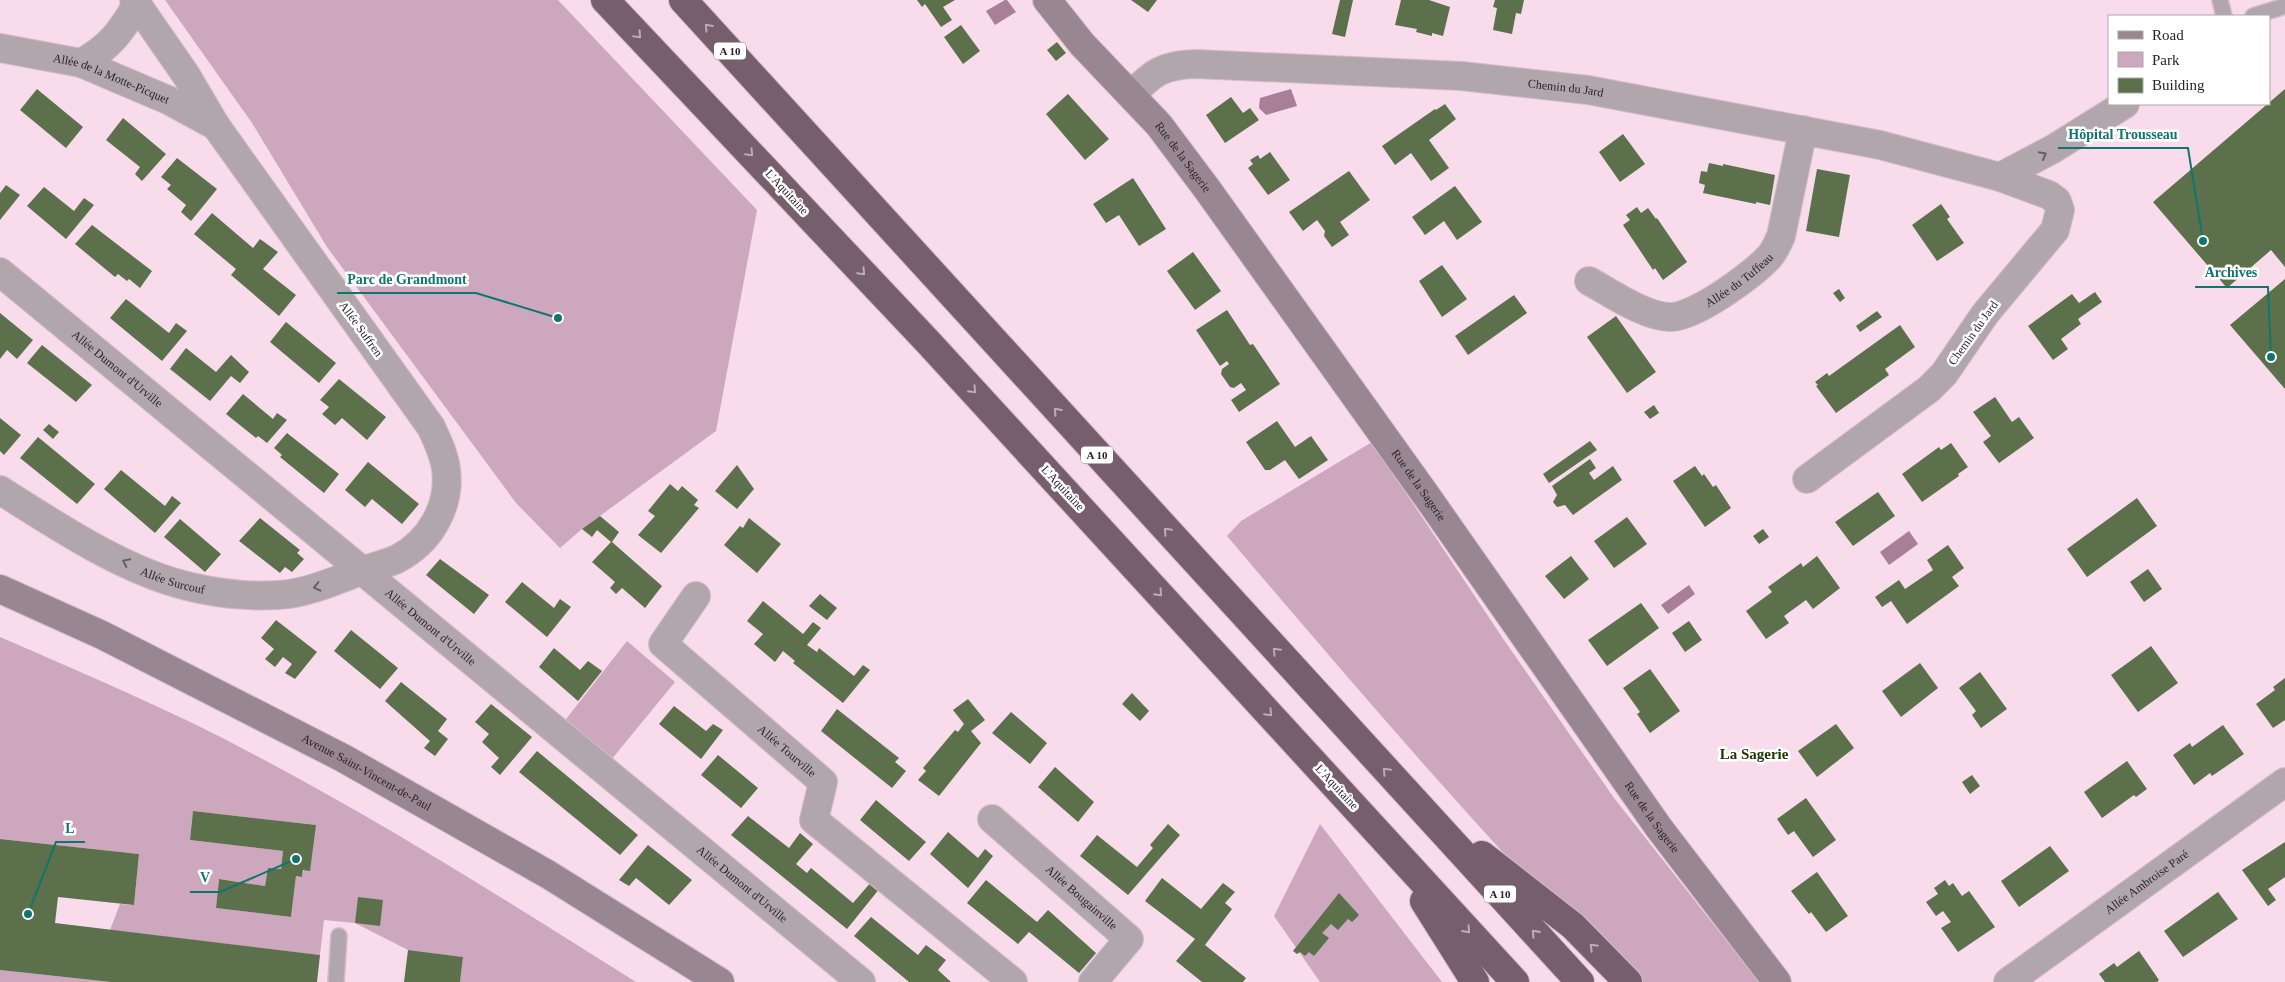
<svg xmlns="http://www.w3.org/2000/svg" width="2285" height="982" viewBox="0 0 2285 982" font-family="Georgia,serif">
<rect width="100%" height="100%" fill="#f8dcec"/>
<g fill="#cda7be" fill-rule="evenodd">
<path d="M 165,0 L 558,0 L 757,210 L 716,431 L 582,529 L 560,548 L 516,503 L 327,247 L 252,123 Z"/>
<path d="M 1372,442 L 1504,640 L 1614,798 L 1759,982 L 1626,982 C 1486,840 1356,688 1227,536 L 1241,521 Z"/>
<path d="M 0,637 C 85,674 171,710 253,754 C 385,823 510,903 636,982 L 460,982 L 463,957 L 408,950 L 355,923 L 324,920 L 320,955 L 110,930 L 120,904 L 134,905 L 139,854 L 0,839 ZM 193,811 L 316,825 L 302,877 L 296,876 L 291,917 L 216,908 L 219,879 L 265,886 L 268,868 L 281,869 L 283,851 L 190,840 Z"/>
<path d="M 627,641 L 675,682 L 611,760 L 563,723 Z"/>
<path d="M 1320,824 L 1442,982 L 1320,982 L 1274,916 Z"/>
<path d="M 0,970 L 111,982 L 0,982 Z"/>
</g>
<g fill="#a87e98">
<path d="M 1005,0 L 1007,0 L 1016,12 L 995,25 L 986,11 Z"/>
<path d="M 1291,89 L 1297,106 L 1266,115 L 1259,108 L 1260,98 Z"/>
<path d="M 1909,531 L 1918,544 L 1889,565 L 1880,552 Z"/>
<path d="M 1689,585 L 1695,594 L 1668,614 L 1661,605 Z"/>
</g>
<g fill="#5b704b">
<path d="M 917,0 L 955,0 L 943,7 L 952,20 L 941,27 L 925,4 L 922,7 Z"/>
<path d="M 1131,0 L 1157,0 L 1148,12 Z"/>
<path d="M 1340,0 L 1353,0 L 1345,37 L 1332,34 Z"/>
<path d="M 1401,0 L 1429,0 L 1450,7 L 1443,36 L 1432,33 L 1432,36 L 1416,32 L 1417,29 L 1395,25 Z"/>
<path d="M 1495,0 L 1524,0 L 1521,14 L 1516,13 L 1512,34 L 1493,30 L 1497,8 L 1493,7 Z"/>
<path d="M 961,25 L 980,51 L 963,64 L 944,37 Z"/>
<path d="M 1057,42 L 1066,53 L 1056,61 L 1047,50 Z"/>
<path d="M 37,89 L 83,127 L 66,148 L 20,110 Z"/>
<path d="M 2285,89 L 2285,267 L 2271,250 L 2227,288 L 2153,202 Z"/>
<path d="M 1068,94 L 1109,139 L 1085,160 L 1046,114 Z"/>
<path d="M 1231,97 L 1243,113 L 1250,108 L 1259,120 L 1225,143 L 1206,115 Z"/>
<path d="M 1445,104 L 1456,119 L 1429,140 L 1449,168 L 1431,181 L 1411,153 L 1395,165 L 1382,146 L 1435,109 L 1436,110 Z"/>
<path d="M 123,118 L 166,154 L 142,181 L 135,174 L 140,167 L 106,140 Z"/>
<path d="M 1623,134 L 1645,164 L 1620,182 L 1599,152 Z"/>
<path d="M 1270,152 L 1290,180 L 1268,195 L 1248,168 L 1253,164 L 1250,160 L 1258,155 L 1260,159 Z"/>
<path d="M 177,158 L 217,189 L 191,221 L 181,212 L 186,205 L 167,189 L 171,185 L 161,177 Z"/>
<path d="M 1709,163 L 1723,166 L 1723,164 L 1775,175 L 1770,205 L 1756,202 L 1756,204 L 1703,193 L 1705,185 L 1699,183 L 1701,171 L 1707,172 Z"/>
<path d="M 1817,169 L 1850,175 L 1839,237 L 1806,231 Z"/>
<path d="M 1349,171 L 1370,200 L 1340,222 L 1349,235 L 1332,247 L 1324,236 L 1325,231 L 1317,220 L 1303,231 L 1289,212 Z"/>
<path d="M 1133,178 L 1166,229 L 1139,246 L 1119,215 L 1106,223 L 1093,204 Z"/>
<path d="M 6,185 L 20,195 L 0,220 L 0,193 Z"/>
<path d="M 1455,186 L 1482,222 L 1457,240 L 1444,221 L 1425,235 L 1412,217 Z"/>
<path d="M 44,187 L 74,211 L 84,198 L 94,205 L 66,239 L 27,206 Z"/>
<path d="M 1941,204 L 1950,217 L 1947,219 L 1964,243 L 1937,261 L 1912,225 Z"/>
<path d="M 1637,207 L 1641,213 L 1648,208 L 1656,219 L 1657,218 L 1687,262 L 1663,280 L 1655,268 L 1653,270 L 1623,225 L 1630,220 L 1626,215 Z"/>
<path d="M 212,213 L 253,248 L 260,239 L 278,252 L 263,269 L 296,295 L 279,316 L 231,275 L 236,269 L 194,234 Z"/>
<path d="M 92,225 L 152,271 L 140,288 L 129,279 L 127,281 L 118,274 L 115,277 L 75,244 Z"/>
<path d="M 1193,252 L 1221,291 L 1195,310 L 1167,271 Z"/>
<path d="M 1442,265 L 1467,299 L 1442,317 L 1419,281 Z"/>
<path d="M 2285,279 L 2285,389 L 2230,325 Z"/>
<path d="M 1839,289 L 1845,298 L 1840,302 L 1833,293 Z"/>
<path d="M 2095,292 L 2102,302 L 2078,319 L 2081,324 L 2061,339 L 2068,349 L 2053,360 L 2028,326 L 2072,294 L 2079,303 Z"/>
<path d="M 1514,295 L 1527,313 L 1468,355 L 1455,336 Z"/>
<path d="M 126,299 L 169,333 L 176,323 L 187,331 L 162,361 L 110,318 Z"/>
<path d="M 1227,310 L 1250,345 L 1253,344 L 1280,384 L 1239,412 L 1231,400 L 1246,390 L 1241,383 L 1234,388 L 1230,387 L 1221,374 L 1222,369 L 1229,364 L 1227,361 L 1220,366 L 1196,330 Z"/>
<path d="M 1877,311 L 1882,317 L 1860,332 L 1856,326 Z"/>
<path d="M 0,313 L 33,340 L 17,359 L 7,350 L 0,359 Z"/>
<path d="M 1616,316 L 1656,372 L 1627,393 L 1587,337 Z"/>
<path d="M 286,322 L 336,363 L 319,383 L 270,342 Z"/>
<path d="M 1900,325 L 1915,347 L 1885,369 L 1889,375 L 1836,413 L 1816,386 L 1818,385 L 1815,382 L 1827,373 L 1829,376 Z"/>
<path d="M 42,345 L 92,385 L 76,402 L 27,363 Z"/>
<path d="M 186,348 L 216,372 L 231,355 L 249,372 L 240,383 L 231,376 L 210,401 L 170,369 Z"/>
<path d="M 339,379 L 386,417 L 367,440 L 342,418 L 335,425 L 322,414 L 329,407 L 320,400 Z"/>
<path d="M 243,394 L 273,419 L 277,413 L 287,420 L 267,443 L 258,436 L 256,438 L 226,414 Z"/>
<path d="M 1995,397 L 2012,422 L 2019,417 L 2034,438 L 1999,463 L 1983,442 L 1991,436 L 1973,412 Z"/>
<path d="M 1654,405 L 1659,413 L 1650,419 L 1644,412 Z"/>
<path d="M 0,418 L 21,435 L 4,455 L 0,451 Z"/>
<path d="M 1277,421 L 1295,447 L 1311,436 L 1328,460 L 1299,479 L 1285,460 L 1270,470 L 1265,470 L 1246,442 Z"/>
<path d="M 49,424 L 59,432 L 53,439 L 43,430 Z"/>
<path d="M 287,433 L 339,474 L 324,493 L 280,457 L 282,455 L 274,448 Z"/>
<path d="M 38,437 L 95,484 L 77,504 L 20,458 Z"/>
<path d="M 1590,441 L 1597,450 L 1549,483 L 1543,474 Z"/>
<path d="M 1951,443 L 1968,467 L 1958,474 L 1959,476 L 1922,502 L 1902,474 L 1939,447 L 1941,450 Z"/>
<path d="M 1590,459 L 1596,468 L 1589,473 L 1594,480 L 1613,466 L 1622,480 L 1573,515 L 1565,505 L 1557,507 L 1553,502 L 1557,495 L 1552,486 Z"/>
<path d="M 368,462 L 419,504 L 402,524 L 372,499 L 365,507 L 345,490 Z"/>
<path d="M 737,465 L 754,489 L 737,509 L 715,491 Z"/>
<path d="M 1695,466 L 1702,476 L 1704,474 L 1713,487 L 1716,485 L 1731,508 L 1705,527 L 1673,481 Z"/>
<path d="M 121,470 L 165,506 L 172,496 L 181,503 L 155,533 L 104,489 Z"/>
<path d="M 670,484 L 678,491 L 682,486 L 698,500 L 694,505 L 699,508 L 661,553 L 638,535 L 655,516 L 648,511 Z"/>
<path d="M 1878,492 L 1895,516 L 1853,546 L 1835,522 Z"/>
<path d="M 2137,498 L 2157,526 L 2087,577 L 2067,549 Z"/>
<path d="M 600,516 L 619,532 L 612,542 L 662,586 L 645,608 L 622,588 L 616,594 L 610,588 L 615,582 L 592,562 L 611,542 L 597,530 L 592,537 L 582,529 Z"/>
<path d="M 1627,517 L 1647,544 L 1614,568 L 1594,541 Z"/>
<path d="M 260,518 L 300,550 L 297,553 L 304,559 L 292,572 L 285,567 L 280,573 L 239,541 Z"/>
<path d="M 749,518 L 781,544 L 757,573 L 724,545 L 740,526 L 743,528 Z"/>
<path d="M 180,519 L 221,554 L 205,572 L 164,537 Z"/>
<path d="M 1763,529 L 1769,537 L 1759,544 L 1753,536 Z"/>
<path d="M 1948,545 L 1964,568 L 1952,577 L 1959,586 L 1907,624 L 1891,601 L 1882,607 L 1875,597 L 1899,580 L 1905,589 L 1933,570 L 1927,560 Z"/>
<path d="M 1571,556 L 1589,579 L 1564,599 L 1545,576 Z"/>
<path d="M 1817,556 L 1840,588 L 1813,609 L 1806,600 L 1784,616 L 1789,623 L 1766,639 L 1746,611 L 1772,592 L 1768,587 L 1801,563 L 1803,567 Z"/>
<path d="M 440,559 L 489,595 L 474,614 L 426,575 Z"/>
<path d="M 2148,569 L 2162,589 L 2144,602 L 2130,582 Z"/>
<path d="M 522,582 L 554,608 L 560,599 L 571,607 L 547,637 L 505,602 Z"/>
<path d="M 820,594 L 837,608 L 827,620 L 809,606 Z"/>
<path d="M 763,601 L 803,634 L 813,622 L 821,628 L 807,645 L 817,652 L 819,648 L 854,676 L 863,665 L 870,670 L 843,703 L 793,663 L 795,661 L 783,651 L 775,662 L 754,644 L 763,634 L 747,621 Z"/>
<path d="M 1641,603 L 1659,628 L 1607,666 L 1588,640 Z"/>
<path d="M 276,620 L 317,652 L 295,679 L 285,673 L 292,664 L 283,657 L 275,667 L 265,659 L 274,649 L 261,638 Z"/>
<path d="M 1689,621 L 1702,640 L 1685,652 L 1672,633 Z"/>
<path d="M 351,630 L 398,668 L 380,689 L 334,651 Z"/>
<path d="M 2151,646 L 2178,683 L 2138,712 L 2111,675 Z"/>
<path d="M 554,648 L 580,670 L 588,661 L 602,671 L 578,701 L 539,667 Z"/>
<path d="M 1920,663 L 1938,688 L 1901,717 L 1882,691 Z"/>
<path d="M 1650,669 L 1680,711 L 1650,733 L 1637,714 L 1640,712 L 1623,688 Z"/>
<path d="M 1980,672 L 2007,709 L 1981,728 L 1972,715 L 1976,711 L 1959,688 Z"/>
<path d="M 2285,678 L 2285,720 L 2273,728 L 2256,704 L 2275,690 L 2273,687 Z"/>
<path d="M 401,682 L 447,719 L 438,731 L 448,739 L 435,756 L 424,748 L 430,741 L 385,701 Z"/>
<path d="M 1132,693 L 1149,711 L 1140,721 L 1122,704 Z"/>
<path d="M 968,699 L 985,720 L 971,731 L 981,743 L 939,796 L 918,780 L 926,771 L 923,768 L 955,730 L 958,732 L 964,724 L 953,710 Z"/>
<path d="M 491,704 L 532,737 L 500,775 L 491,767 L 499,758 L 482,742 L 489,734 L 475,722 Z"/>
<path d="M 674,706 L 706,731 L 713,724 L 723,730 L 701,759 L 659,724 Z"/>
<path d="M 837,709 L 899,758 L 895,762 L 906,771 L 892,788 L 821,731 Z"/>
<path d="M 1011,712 L 1047,743 L 1030,764 L 992,733 Z"/>
<path d="M 1836,724 L 1854,748 L 1817,777 L 1798,751 Z"/>
<path d="M 2223,725 L 2244,754 L 2212,776 L 2210,773 L 2194,785 L 2173,755 L 2190,743 L 2192,747 Z"/>
<path d="M 537,751 L 638,835 L 620,855 L 519,772 Z"/>
<path d="M 718,755 L 758,788 L 741,808 L 701,775 Z"/>
<path d="M 2127,761 L 2147,789 L 2136,797 L 2134,795 L 2102,818 L 2084,792 Z"/>
<path d="M 1055,767 L 1094,802 L 1078,822 L 1038,787 Z"/>
<path d="M 1972,775 L 1980,786 L 1970,794 L 1962,782 Z"/>
<path d="M 1806,798 L 1836,840 L 1813,857 L 1794,831 L 1788,835 L 1777,819 Z"/>
<path d="M 876,800 L 926,842 L 909,861 L 860,820 Z"/>
<path d="M 193,811 L 316,825 L 310,871 L 303,870 L 302,877 L 296,876 L 291,917 L 216,908 L 219,879 L 265,886 L 268,868 L 281,869 L 283,851 L 190,840 Z"/>
<path d="M 748,816 L 789,848 L 800,833 L 813,844 L 796,864 L 807,873 L 811,868 L 853,903 L 872,881 L 880,888 L 847,929 L 731,835 Z"/>
<path d="M 1168,824 L 1180,835 L 1128,895 L 1080,856 L 1097,835 L 1137,867 L 1153,848 L 1150,845 Z"/>
<path d="M 948,832 L 978,858 L 985,849 L 993,856 L 968,888 L 930,854 Z"/>
<path d="M 0,839 L 139,854 L 134,905 L 58,897 L 55,923 L 320,955 L 317,982 L 111,982 L 0,970 Z"/>
<path d="M 2285,842 L 2285,877 L 2268,889 L 2276,900 L 2268,906 L 2242,870 Z"/>
<path d="M 648,845 L 692,880 L 669,905 L 636,878 L 629,886 L 619,880 Z"/>
<path d="M 2050,846 L 2069,871 L 2019,907 L 2001,881 Z"/>
<path d="M 1817,872 L 1848,916 L 1826,932 L 1811,912 L 1809,914 L 1791,891 Z"/>
<path d="M 1162,878 L 1201,909 L 1223,883 L 1235,892 L 1225,903 L 1232,909 L 1205,945 L 1246,978 L 1243,982 L 1202,982 L 1176,961 L 1195,939 L 1145,901 Z"/>
<path d="M 986,880 L 1037,922 L 1048,910 L 1096,953 L 1079,973 L 1029,932 L 1018,944 L 967,903 Z"/>
<path d="M 1945,880 L 1949,886 L 1953,883 L 1962,896 L 1969,891 L 1995,927 L 1958,952 L 1941,928 L 1951,922 L 1943,911 L 1936,916 L 1926,902 L 1938,894 L 1934,888 Z"/>
<path d="M 2218,892 L 2238,919 L 2183,957 L 2164,931 Z"/>
<path d="M 1339,893 L 1359,915 L 1352,922 L 1348,919 L 1338,930 L 1331,924 L 1322,933 L 1329,938 L 1314,956 L 1309,952 L 1305,956 L 1300,952 L 1297,954 L 1293,951 Z"/>
<path d="M 358,897 L 383,900 L 380,926 L 355,923 Z"/>
<path d="M 871,917 L 918,955 L 926,945 L 946,960 L 938,970 L 951,982 L 909,982 L 854,936 Z"/>
<path d="M 408,950 L 463,957 L 460,982 L 404,982 Z"/>
<path d="M 2139,951 L 2159,980 L 2157,982 L 2105,982 L 2099,974 L 2114,963 L 2117,967 Z"/>
</g>
<g fill="none" stroke-linecap="round" stroke-linejoin="round">
<defs>
<g id="lane">
<path d="M 2220,0 L 2224,16"/>
<path d="M 2253,16 L 2285,6"/>
<path d="M 336,982 L 339,936"/>
</g>
<g id="street">
<path id="s1" d="M 0,48 L 81,63 L 168,100 L 216,126"/>
<path d="M 81,63 C 110,47 121,32 137,4"/>
<path id="s2" d="M 1132,94 C 1154,72 1163,65 1196,64 L 1461,76 L 1588,90 L 1880,145 L 2000,177 L 2049,195 L 2057,201 L 2060,210 L 2055,230 L 1985,314 L 1944,374 L 1929,389 L 1807,479"/>
<path d="M 2000,177 L 2053,149 L 2125,104"/>
<path id="s3" d="M 0,272 L 861,982"/>
<path id="s4" d="M 1589,281 C 1611,293 1644,316 1669,317 C 1693,319 1754,274 1770,256 C 1775,250 1778,243 1781,236 L 1803,130"/>
<path id="s5" d="M 0,490 C 57,526 125,572 191,587 C 221,594 259,598 289,594 C 314,590 337,580 361,571 C 373,567 386,564 397,559 C 430,542 451,506 446,469 C 444,454 437,440 431,427 L 216,126 L 186,75 L 134,0"/>
<path id="s6" d="M 696,596 L 663,644 L 823,782 L 814,820 L 1013,982"/>
<path id="s7" d="M 992,819 L 1129,939 L 1093,982"/>
<path id="s8" d="M 2008,982 L 2285,782"/>
</g>
<g id="secondary">
<path id="s9" d="M 1047,0 L 1082,44 L 1159,125 L 1207,189 L 1428,498 L 1659,828 L 1777,982"/>
<path id="s10" d="M 0,589 L 102,635 L 343,758 L 549,875 L 720,982"/>
</g>
<g id="highway">
<path d="M 605,0 L 928,342 L 1515,982"/>
<path d="M 683,0 L 1580,982"/>
<path d="M 1482,855 L 1573,926 L 1628,982"/>
<path d="M 1424,901 L 1475,982"/>
</g>
</defs>
<use href="#lane" stroke="#d3bbc9" stroke-width="18"/>
<use href="#street" stroke="#d3bbc9" stroke-width="30"/>
<use href="#secondary" stroke="#d3bbc9" stroke-width="30"/>
<use href="#highway" stroke="#d3bbc9" stroke-width="30"/>
<use href="#lane" stroke="#b2a6ad" stroke-width="15"/>
<use href="#street" stroke="#b2a6ad" stroke-width="28"/>
<use href="#secondary" stroke="#988791" stroke-width="28"/>
<use href="#highway" stroke="#765e6c" stroke-width="28"/>
</g>
<defs><path id="oneway-chevron" d="M-2-3.5L2.5 0L-2 3.5" fill="none" stroke-width="1.6" stroke-linecap="round" stroke-linejoin="round" transform="scale(1.25)"/></defs>
<g stroke="#baaeb6">
<use href="#oneway-chevron" transform="translate(708 27) rotate(-132)"/>
<use href="#oneway-chevron" transform="translate(638 35) rotate(47)"/>
<use href="#oneway-chevron" transform="translate(750 153) rotate(47)"/>
<use href="#oneway-chevron" transform="translate(862 272) rotate(47)"/>
<use href="#oneway-chevron" transform="translate(973 390) rotate(47)"/>
<use href="#oneway-chevron" transform="translate(1057 411) rotate(-132)"/>
<use href="#oneway-chevron" transform="translate(1167 531) rotate(-133)"/>
<use href="#oneway-chevron" transform="translate(1159 593) rotate(47)"/>
<use href="#oneway-chevron" transform="translate(1276 651) rotate(-133)"/>
<use href="#oneway-chevron" transform="translate(1269 713) rotate(47)"/>
<use href="#oneway-chevron" transform="translate(1386 771) rotate(-133)"/>
<use href="#oneway-chevron" transform="translate(1467 930) rotate(48)"/>
<use href="#oneway-chevron" transform="translate(1535 933) rotate(-132)"/>
<use href="#oneway-chevron" transform="translate(1593 947) rotate(-135)"/>
</g>
<g stroke="#685d64">
<use href="#oneway-chevron" transform="translate(2043 155) rotate(-28)"/>
<use href="#oneway-chevron" transform="translate(126 562) rotate(-154)"/>
<use href="#oneway-chevron" transform="translate(317 587) rotate(167)"/>
</g>
<g text-anchor="middle" dominant-baseline="central" stroke-width="5" stroke-linejoin="round" paint-order="stroke">
<g fill="#fff" stroke="#6b6468" stroke-width="1">
<rect x="714" y="42.5" width="32" height="17" rx="4"/>
<rect x="1081" y="446.5" width="32" height="17" rx="4"/>
<rect x="1484" y="885.5" width="32" height="17" rx="4"/>
</g>
<g font-size="11" font-weight="bold" fill="#2c2228">
<text x="730" y="51">A 10</text>
<text x="1097" y="455">A 10</text>
<text x="1500" y="894">A 10</text>
</g>
<g font-size="12" fill="#2c2228" stroke="#fff">
<text stroke="none"><textPath href="#s1" startOffset="116">Allée de la Motte-Picquet</textPath></text>
<text stroke="none"><textPath href="#s2" startOffset="444">Chemin du Jard</textPath></text>
<text stroke="none"><textPath href="#s9" startOffset="208">Rue de la Sagerie</textPath></text>
<text transform="translate(787 192) rotate(47)">L'Aquitaine</text>
<text stroke="none"><textPath href="#s4" startOffset="169">Allée du Tuffeau</textPath></text>
<text transform="translate(361 329) rotate(54)">Allée Suffren</text>
<text transform="translate(1973 333) rotate(-54)">Chemin du Jard</text>
<text stroke="none"><textPath href="#s3" startOffset="152">Allée Dumont d'Urville</textPath></text>
<text stroke="none"><textPath href="#s9" startOffset="612">Rue de la Sagerie</textPath></text>
<text transform="translate(1063 488) rotate(47)">L'Aquitaine</text>
<text stroke="none"><textPath href="#s5" startOffset="196">Allée Surcouf</textPath></text>
<text stroke="none"><textPath href="#s3" startOffset="558">Allée Dumont d'Urville</textPath></text>
<text stroke="none"><textPath href="#s6" startOffset="222">Allée Tourville</textPath></text>
<text stroke="none"><textPath href="#s10" startOffset="410">Avenue Saint-Vincent-de-Paul</textPath></text>
<text transform="translate(1337 787) rotate(47)">L'Aquitaine</text>
<text stroke="none"><textPath href="#s9" startOffset="1018">Rue de la Sagerie</textPath></text>
<text stroke="none"><textPath href="#s8" startOffset="171">Allée Ambroise Paré</textPath></text>
<text stroke="none"><textPath href="#s3" startOffset="962">Allée Dumont d'Urville</textPath></text>
<text stroke="none"><textPath href="#s7" startOffset="119">Allée Bougainville</textPath></text>
</g>
<g font-size="15" font-weight="bold" fill="#1c3502" stroke="#fff">
<text x="1754" y="754">La Sagerie</text>
</g>
</g>
<path fill="none" stroke="#0f766e" stroke-width="2" d="M2203 241L2188 148H2058M2271 357L2268 287H2195M558 318L476 293H337M28 914L56 842H85M296 859L220 892H190"/>
<g fill="#0f766e" stroke="#fff" stroke-width="2">
<circle cx="2203" cy="241" r="5"/>
<circle cx="2271" cy="357" r="5"/>
<circle cx="558" cy="318" r="5"/>
<circle cx="28" cy="914" r="5"/>
<circle cx="296" cy="859" r="5"/>
</g>
<g font-size="14" text-anchor="middle" font-weight="bold" fill="#0f766e" stroke="#fff" stroke-width="5" stroke-linejoin="round" paint-order="stroke">
<text x="2123" y="139">Hôpital Trousseau</text>
<text x="2231" y="277">Archives</text>
<text x="407" y="284">Parc de Grandmont</text>
<text x="70" y="833">L</text>
<text x="205" y="882">V</text>
</g>
<rect x="2108" y="15" width="162" height="90" fill="#ffffff" stroke="#aba7a9"/>
<rect x="2118" y="31" width="25" height="8" fill="#988791" stroke="#aba7a9"/>
<text x="2152" y="40" font-size="15" fill="#2c2228">Road</text>
<rect x="2118" y="52" width="25" height="15" fill="#cda7be" stroke="#aba7a9"/>
<text x="2152" y="65" font-size="15" fill="#2c2228">Park</text>
<rect x="2118" y="78" width="25" height="15" fill="#5b704b" stroke="#aba7a9"/>
<text x="2152" y="90" font-size="15" fill="#2c2228">Building</text>
</svg>
